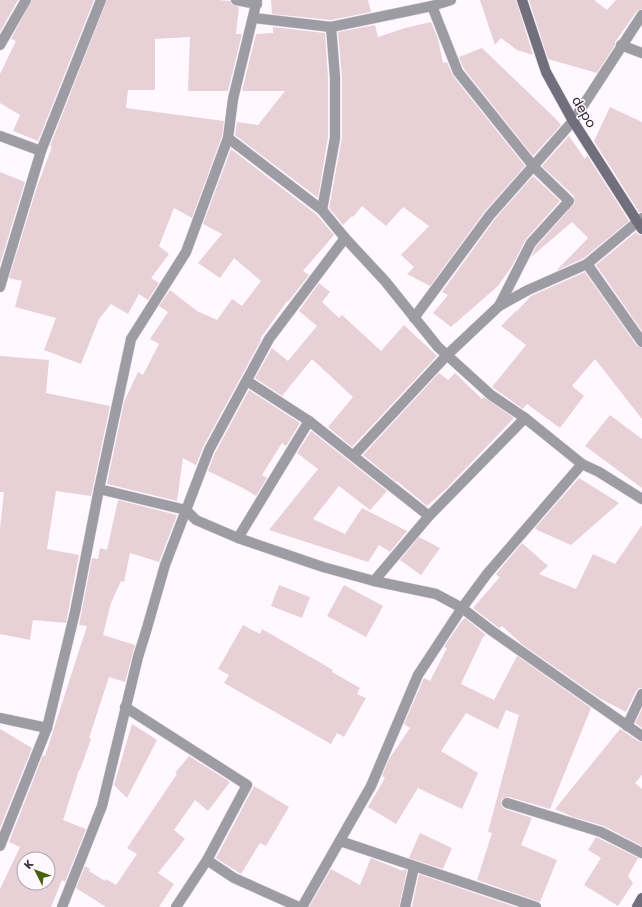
<svg xmlns="http://www.w3.org/2000/svg" width="642" height="907" viewBox="0 0 642 907" font-family="Poppins,sans-serif">
<rect width="100%" height="100%" fill="#fff8ff"/>
<g fill="#e8d0d7" fill-rule="evenodd">
<path d="M 0,0 L 18,0 L 0,32 Z"/>
<path d="M 32,0 L 94,0 L 38,141 L 13,131 L 20,115 L 0,103 L 0,74 L 16,41 L 11,39 Z"/>
<path d="M 107,0 L 218,0 L 230,1 L 232,5 L 239,7 L 236,34 L 242,34 L 228,91 L 188,91 L 190,37 L 155,39 L 155,90 L 128,90 L 126,108 L 224,121 L 222,136 L 192,218 L 174,208 L 159,246 L 169,254 L 151,278 L 159,283 L 148,300 L 139,294 L 128,314 L 111,304 L 99,319 L 81,364 L 44,350 L 56,318 L 15,307 L 22,281 L 9,278 L 37,187 L 52,147 L 50,146 Z"/>
<path d="M 271,0 L 368,0 L 371,12 L 331,20 L 272,14 Z"/>
<path d="M 480,0 L 516,0 L 533,55 L 517,50 L 501,38 L 495,45 Z"/>
<path d="M 529,0 L 594,0 L 607,10 L 616,0 L 642,0 L 642,9 L 637,11 L 615,42 L 615,45 L 597,73 L 548,59 Z"/>
<path d="M 431,22 L 438,39 L 443,63 L 447,62 L 453,76 L 525,166 L 485,211 L 430,286 L 407,274 L 414,267 L 401,255 L 429,226 L 403,207 L 386,226 L 362,206 L 353,217 L 352,216 L 343,225 L 329,208 L 342,138 L 342,77 L 338,32 L 375,25 L 378,37 L 405,28 Z"/>
<path d="M 273,27 L 325,33 L 328,77 L 328,137 L 318,198 L 235,135 L 237,122 L 258,125 L 285,91 L 242,91 L 256,34 L 273,33 Z"/>
<path d="M 482,48 L 557,120 L 561,125 L 533,156 L 464,69 L 459,57 Z"/>
<path d="M 610,107 L 642,122 L 642,212 L 639,212 L 594,141 Z"/>
<path d="M 569,136 L 585,159 L 587,155 L 629,221 L 584,258 L 556,271 L 588,238 L 572,222 L 531,257 L 536,247 L 575,203 L 574,196 L 542,166 Z"/>
<path d="M 231,149 L 317,215 L 334,235 L 303,271 L 309,275 L 288,302 L 287,301 L 260,339 L 261,340 L 203,447 L 196,465 L 183,458 L 177,501 L 107,484 L 124,402 L 138,372 L 143,375 L 159,344 L 150,339 L 168,312 L 159,306 L 170,290 L 197,311 L 217,320 L 232,299 L 242,306 L 261,281 L 234,258 L 220,278 L 198,263 L 222,234 L 203,224 Z"/>
<path d="M 0,172 L 25,182 L 0,264 Z"/>
<path d="M 533,176 L 560,201 L 526,239 L 512,266 L 498,286 L 451,327 L 433,313 L 448,295 L 442,292 L 495,219 Z"/>
<path d="M 636,232 L 639,235 L 642,235 L 642,331 L 596,265 Z"/>
<path d="M 585,272 L 637,346 L 642,348 L 642,419 L 595,359 L 572,386 L 584,396 L 560,428 L 527,404 L 523,409 L 492,387 L 526,345 L 501,326 L 516,311 L 517,311 L 531,296 Z"/>
<path d="M 319,283 L 330,292 L 322,302 L 339,318 L 342,315 L 381,351 L 404,325 L 437,356 L 352,447 L 328,427 L 353,397 L 312,359 L 282,396 L 255,378 L 272,348 L 288,361 L 317,326 L 299,311 Z"/>
<path d="M 0,356 L 49,360 L 46,393 L 110,406 L 91,496 L 56,491 L 47,549 L 79,555 L 66,623 L 33,620 L 30,640 L 0,634 L 0,529 L 4,492 L 0,492 Z"/>
<path d="M 439,373 L 448,380 L 455,373 L 482,399 L 484,397 L 514,418 L 447,488 L 427,506 L 397,481 L 396,482 L 363,455 Z"/>
<path d="M 249,390 L 300,423 L 286,446 L 282,443 L 262,475 L 267,478 L 256,496 L 243,488 L 208,471 L 215,453 Z"/>
<path d="M 610,415 L 642,439 L 642,488 L 585,446 Z"/>
<path d="M 311,431 L 387,491 L 370,510 L 339,486 L 313,519 L 345,534 L 362,508 L 407,531 L 390,552 L 379,545 L 368,562 L 269,530 L 318,469 L 297,453 Z"/>
<path d="M 579,478 L 619,503 L 571,545 L 539,531 L 535,528 Z"/>
<path d="M 118,500 L 177,515 L 159,562 L 130,553 L 124,582 L 121,581 L 111,603 L 103,635 L 135,645 L 125,682 L 109,677 L 89,738 L 91,739 L 80,770 L 79,770 L 63,820 L 86,829 L 65,882 L 62,880 L 51,907 L 0,907 L 0,889 L 20,847 L 9,842 L 43,755 L 45,756 L 87,626 L 79,625 L 92,558 L 98,559 L 100,548 L 107,550 ZM 24,859 L 48,859 L 48,883 L 24,883 Z"/>
<path d="M 642,525 L 642,688 L 639,688 L 636,691 L 626,712 L 599,698 L 523,645 L 502,626 L 499,628 L 473,608 L 499,578 L 501,579 L 496,574 L 522,543 L 548,566 L 539,574 L 576,589 L 593,554 L 615,564 Z"/>
<path d="M 419,537 L 440,548 L 421,575 L 400,560 Z"/>
<path d="M 279,585 L 310,597 L 302,618 L 271,606 Z"/>
<path d="M 344,585 L 383,606 L 366,637 L 327,616 Z"/>
<path d="M 465,618 L 486,635 L 483,637 L 461,684 L 494,700 L 517,656 L 591,708 L 550,809 L 509,797 L 503,798 L 501,801 L 502,807 L 505,809 L 532,818 L 521,845 L 557,860 L 540,902 L 477,880 L 492,833 L 488,832 L 519,715 L 506,710 L 498,729 L 466,713 L 441,751 L 478,773 L 462,809 L 418,788 L 396,824 L 368,807 L 385,778 L 382,776 L 389,759 L 410,728 L 404,724 L 424,678 L 430,681 L 447,648 L 444,647 L 461,622 Z"/>
<path d="M 243,625 L 260,634 L 262,629 L 333,670 L 332,672 L 360,688 L 357,694 L 366,698 L 344,737 L 337,733 L 331,744 L 224,683 L 229,675 L 218,669 Z"/>
<path d="M 642,709 L 642,728 L 635,723 Z"/>
<path d="M 132,724 L 157,740 L 127,798 L 114,785 Z"/>
<path d="M 0,729 L 32,748 L 0,828 Z"/>
<path d="M 620,729 L 638,741 L 642,742 L 642,775 L 635,783 L 642,789 L 642,846 L 604,826 L 573,817 L 555,809 Z"/>
<path d="M 189,756 L 230,782 L 208,811 L 195,800 L 174,830 L 185,839 L 158,873 L 174,884 L 159,907 L 106,907 L 76,888 L 85,866 L 90,869 L 89,871 L 105,881 L 106,879 L 116,885 L 137,854 L 127,848 L 177,774 L 175,773 Z"/>
<path d="M 254,786 L 289,807 L 266,846 L 260,843 L 241,874 L 216,858 Z"/>
<path d="M 420,833 L 452,848 L 443,869 L 409,858 Z"/>
<path d="M 596,837 L 638,858 L 628,876 L 633,883 L 618,906 L 584,885 L 601,858 L 588,850 Z"/>
<path d="M 371,858 L 403,871 L 404,869 L 407,870 L 399,907 L 309,907 L 331,869 L 360,885 Z"/>
<path d="M 419,874 L 474,893 L 516,907 L 412,907 Z"/>
</g>
<g fill="none" stroke-linecap="round" stroke-linejoin="round">
<defs>
<g id="street">
<path d="M 236,0 L 257,4"/>
<path d="M 254,18 L 331,27 L 432,6 L 451,0"/>
<path d="M 0,45 L 26,0"/>
<path d="M 621,45 L 642,53"/>
<path d="M 0,136 L 41,151"/>
<path d="M 228,138 L 322,210 L 345,238 L 385,281 L 438,347 L 491,395 L 525,418 L 582,464 L 599,472 L 642,499"/>
<path d="M 322,210 L 335,138 L 335,77 L 331,27"/>
<path d="M 587,264 L 642,342"/>
<path d="M 0,287 L 41,151 L 101,0"/>
<path d="M 499,306 L 528,290 L 587,264 L 642,218"/>
<path d="M 414,318 L 490,215 L 573,121 L 642,15"/>
<path d="M 247,381 L 309,421 L 429,516 L 374,581"/>
<path d="M 354,455 L 447,355 L 499,306 L 531,243 L 569,201 L 534,167 L 458,72 L 432,6"/>
<path d="M 99,489 L 186,510 L 196,520 L 238,538 L 323,567 L 374,581 L 436,594 L 462,608 L 492,631 L 642,736"/>
<path d="M 429,516 L 525,418"/>
<path d="M 238,538 L 309,421"/>
<path d="M 125,707 L 247,785 L 207,860 L 176,907"/>
<path d="M 0,718 L 47,728"/>
<path d="M 627,726 L 642,694"/>
<path d="M 507,803 L 601,832 L 642,853"/>
<path d="M 340,841 L 536,907"/>
<path d="M 0,846 L 47,728 L 75,612 L 99,489 L 131,339 L 186,252 L 228,138 L 233,99 L 257,0"/>
<path d="M 207,860 L 234,878 L 299,907"/>
<path d="M 62,907 L 102,806 L 138,657 L 147,628 L 165,565 L 209,450 L 269,339 L 345,238"/>
<path d="M 302,907 L 371,786 L 418,675 L 462,608 L 487,574 L 582,464"/>
<path d="M 405,907 L 414,867"/>
</g>
<g id="secondary">
<path d="M 522,0 L 546,72 L 573,121 L 642,229"/>
<path d="M 637,907 L 642,898"/>
</g>
</defs>
<use href="#street" stroke="#dad3da" stroke-width="11"/>
<use href="#secondary" stroke="#dad3da" stroke-width="11"/>
<use href="#street" stroke="#9d9ca5" stroke-width="10"/>
<use href="#secondary" stroke="#716f7b" stroke-width="10"/>
</g>
<g text-anchor="middle" dominant-baseline="central" stroke-width="3" stroke-linejoin="round" paint-order="stroke">
<g font-size="13" fill="#302a30" stroke="#fff8ff">
<text transform="translate(584 112) rotate(59)">depo</text>
</g>
</g>
<g transform="translate(36 871) rotate(312)"><circle r="19" fill="#fff8ff" stroke="#aca6ac"/>
<path d="M0-3L7 15L0 10L-7 15Z" fill="#48600b"/>
<text y="-6" font-size="11" font-weight="bold" text-anchor="middle" fill="#302a30">K</text>
</g>
</svg>
